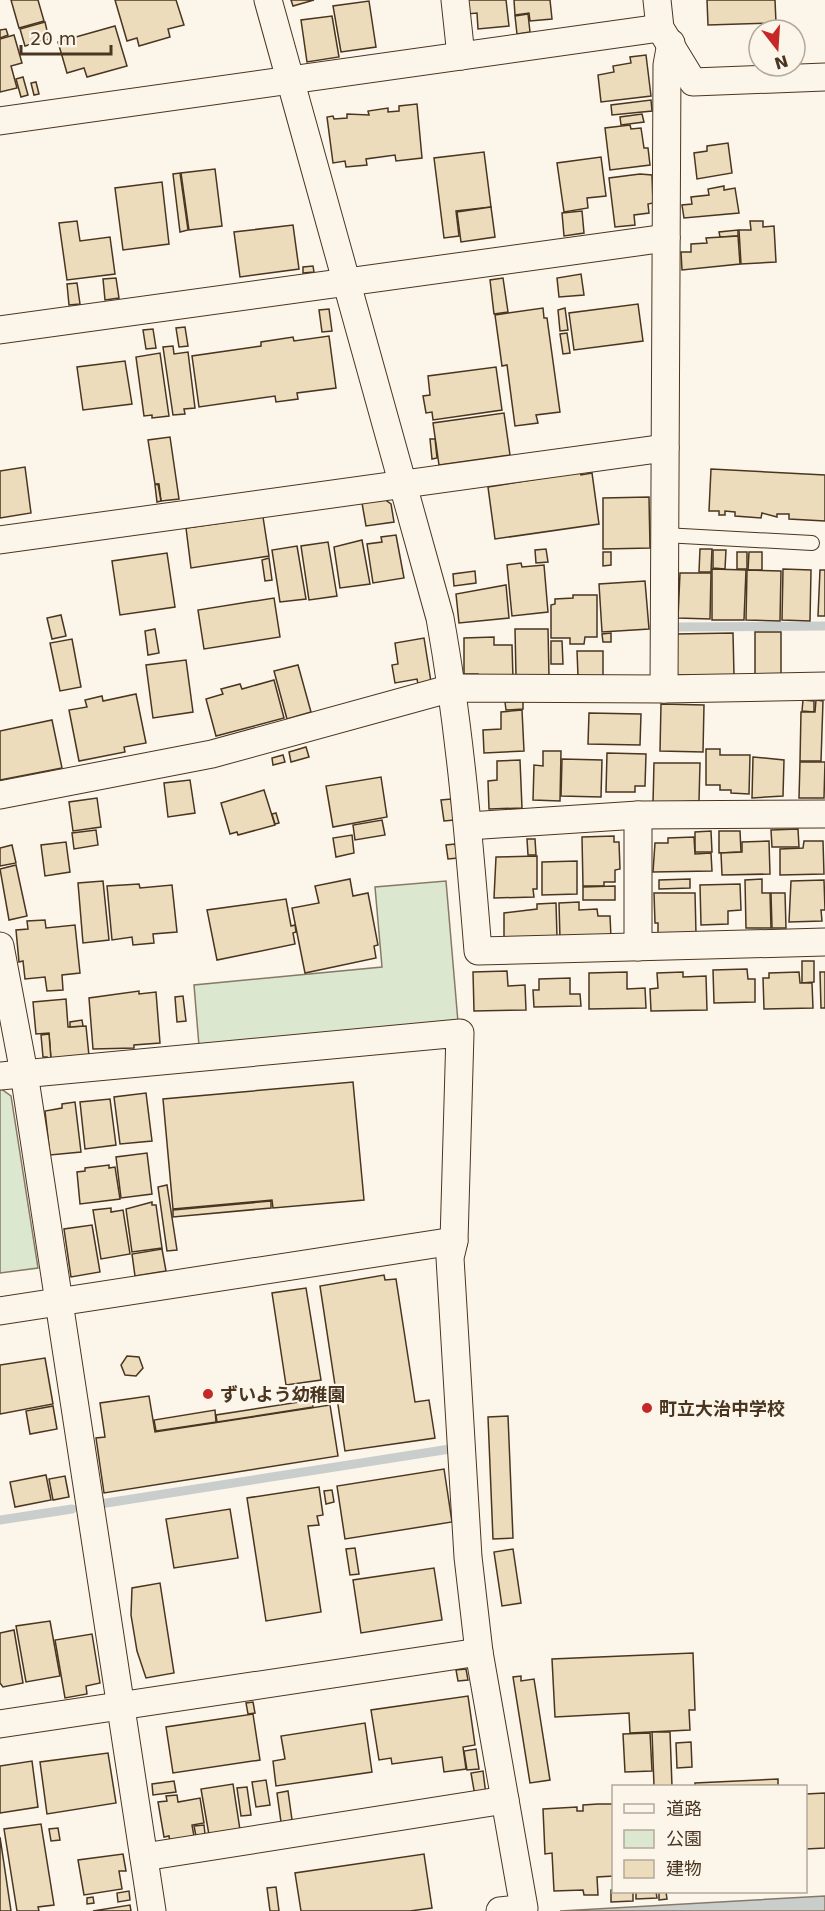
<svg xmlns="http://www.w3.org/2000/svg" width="825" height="1911" viewBox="0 0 825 1911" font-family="'DejaVu Sans','Noto Sans JP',sans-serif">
<rect width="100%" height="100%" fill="#fbf6e9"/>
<g fill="#dce7d0" stroke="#887966" stroke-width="1.5">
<path d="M 446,881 L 458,1022 L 199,1046 L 194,985 L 382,967 L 375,887 Z"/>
<path d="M 0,1088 L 11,1096 L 38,1268 L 0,1273 Z"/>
</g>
<path fill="#c9cecd" stroke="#887966" stroke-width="1.5" d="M 825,1896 L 825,1911 L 560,1911 Z"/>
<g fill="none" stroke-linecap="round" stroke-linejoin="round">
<g stroke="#c9cecd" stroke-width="9">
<path d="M 678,627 L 825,626"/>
<path d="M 100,1504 L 450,1449"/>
<path d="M 0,1520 L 72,1509"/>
</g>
</g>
<g fill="#ecdcbc" stroke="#4a3520" stroke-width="1.5">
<path d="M 11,0 L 38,0 L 44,21 L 19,28 Z"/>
<path d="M 115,0 L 176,0 L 184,25 L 168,29 L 170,37 L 139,46 L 137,38 L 127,41 Z"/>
<path d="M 291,0 L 314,0 L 293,6 Z"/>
<path d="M 466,0 L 506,0 L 509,26 L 478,29 L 477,13 L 467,14 Z"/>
<path d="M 514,0 L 550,0 L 552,19 L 530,21 L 529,13 L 515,15 Z"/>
<path d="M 707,0 L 775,0 L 776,23 L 708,25 Z"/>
<path d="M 369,1 L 376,47 L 341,52 L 333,6 Z"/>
<path d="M 528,14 L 530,32 L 517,34 L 515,16 Z"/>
<path d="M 332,16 L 339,57 L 307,62 L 301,20 Z"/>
<path d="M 45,22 L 49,39 L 25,46 L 20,29 Z"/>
<path d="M 115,26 L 127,66 L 87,77 L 84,68 L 67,73 L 58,42 Z"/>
<path d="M 6,29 L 8,35 L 0,38 L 0,30 Z"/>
<path d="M 14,35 L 22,63 L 11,66 L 17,88 L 0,92 L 0,39 Z"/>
<path d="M 646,55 L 651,96 L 601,102 L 598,75 L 614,72 L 613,66 L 631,63 L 630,57 Z"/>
<path d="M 23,77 L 28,95 L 21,97 L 16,79 Z"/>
<path d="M 36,82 L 39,94 L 34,95 L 31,83 Z"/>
<path d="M 651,100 L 652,111 L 612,115 L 611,105 Z"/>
<path d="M 417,104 L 422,158 L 396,161 L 395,155 L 366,159 L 367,165 L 346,167 L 345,161 L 333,163 L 327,117 L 333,116 L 334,119 L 347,118 L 347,114 L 369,115 L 368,111 L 388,108 L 388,112 L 399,111 L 399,106 Z"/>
<path d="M 642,114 L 644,122 L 621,125 L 620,117 Z"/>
<path d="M 630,125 L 631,129 L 641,128 L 644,148 L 648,148 L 650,165 L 610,170 L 605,128 Z"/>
<path d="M 728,143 L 732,173 L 697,179 L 694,153 L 707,151 L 707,146 Z"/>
<path d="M 484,152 L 491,207 L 456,211 L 459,236 L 444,238 L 434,158 Z"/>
<path d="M 601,157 L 606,196 L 587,198 L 588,208 L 564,212 L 557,163 Z"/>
<path d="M 215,169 L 222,226 L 189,230 L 181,173 Z"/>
<path d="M 180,173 L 188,230 L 180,232 L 173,174 Z"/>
<path d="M 640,174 L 652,175 L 653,203 L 648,204 L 649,213 L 634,215 L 635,225 L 615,227 L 609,178 Z"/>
<path d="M 162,182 L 169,244 L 123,250 L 115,188 Z"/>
<path d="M 724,186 L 724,190 L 735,188 L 739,213 L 684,218 L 682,205 L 692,204 L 691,197 L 709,195 L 708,189 Z"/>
<path d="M 491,207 L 495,237 L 461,242 L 457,212 Z"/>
<path d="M 582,211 L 584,233 L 564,236 L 562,213 Z"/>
<path d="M 77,221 L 80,241 L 110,237 L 115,274 L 67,280 L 59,223 Z"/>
<path d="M 750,221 L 763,221 L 763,227 L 774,226 L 776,262 L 741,264 L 739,230 L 751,230 Z"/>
<path d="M 293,225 L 299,269 L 240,277 L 234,232 Z"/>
<path d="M 738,230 L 738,236 L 720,237 L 719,232 Z"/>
<path d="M 738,236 L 740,264 L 682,270 L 681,252 L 691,252 L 691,244 L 707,243 L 706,238 Z"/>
<path d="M 313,266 L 314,272 L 303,273 L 303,267 Z"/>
<path d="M 581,274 L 584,295 L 559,297 L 557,278 Z"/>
<path d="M 116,278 L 119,298 L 105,300 L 103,279 Z"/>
<path d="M 503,278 L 508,312 L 494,314 L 490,280 Z"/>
<path d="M 77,283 L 80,304 L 69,305 L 67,284 Z"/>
<path d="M 638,304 L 643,341 L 574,350 L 569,313 Z"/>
<path d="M 543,308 L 544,318 L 547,318 L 560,412 L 536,415 L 538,423 L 515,426 L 507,365 L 502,366 L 495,315 Z"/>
<path d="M 565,308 L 568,330 L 560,331 L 558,310 Z"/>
<path d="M 329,309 L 332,331 L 322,332 L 319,310 Z"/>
<path d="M 185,327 L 188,346 L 179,347 L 176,328 Z"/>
<path d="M 153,329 L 156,348 L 146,349 L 143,330 Z"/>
<path d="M 567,333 L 570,353 L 563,354 L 560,334 Z"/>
<path d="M 329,336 L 336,388 L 297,393 L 298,399 L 276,402 L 275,396 L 199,407 L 192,356 L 261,346 L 261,342 L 293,337 L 294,341 Z"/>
<path d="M 173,346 L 174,354 L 188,352 L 195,408 L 184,409 L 185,414 L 173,415 L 163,347 Z"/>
<path d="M 160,353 L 169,416 L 152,418 L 152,415 L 144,416 L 136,357 Z"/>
<path d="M 125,361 L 132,404 L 83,410 L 77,367 Z"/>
<path d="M 496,367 L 502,410 L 433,420 L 432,412 L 426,413 L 423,396 L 430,395 L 428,376 Z"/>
<path d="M 504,413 L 510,455 L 439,465 L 433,423 Z"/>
<path d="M 170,437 L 179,499 L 161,501 L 159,484 L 155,484 L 148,440 Z"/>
<path d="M 430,439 L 435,439 L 437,458 L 432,459 Z"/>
<path d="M 25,467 L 31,513 L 0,518 L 0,471 Z"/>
<path d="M 711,469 L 825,475 L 825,521 L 789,519 L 789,514 L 777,514 L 777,517 L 762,513 L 761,518 L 735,516 L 735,512 L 725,511 L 725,515 L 719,515 L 719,511 L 709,511 Z"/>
<path d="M 580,472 L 581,475 L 592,473 L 599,524 L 495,539 L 488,487 Z"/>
<path d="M 158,484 L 161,501 L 157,502 L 155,485 Z"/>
<path d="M 649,497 L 650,548 L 603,549 L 603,498 Z"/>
<path d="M 384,499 L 391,504 L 394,522 L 366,526 L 362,503 Z"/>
<path d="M 263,517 L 269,556 L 191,568 L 186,528 Z"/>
<path d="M 396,535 L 404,578 L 373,583 L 367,544 L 382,542 L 381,537 Z"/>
<path d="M 362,540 L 370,584 L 340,588 L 334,547 Z"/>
<path d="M 328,542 L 337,596 L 309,600 L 301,546 Z"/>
<path d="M 297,546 L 306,599 L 280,602 L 272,550 Z"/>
<path d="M 546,549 L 548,562 L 536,563 L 535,550 Z"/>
<path d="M 700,549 L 712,549 L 711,572 L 699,572 Z"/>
<path d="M 713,550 L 726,550 L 725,569 L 713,568 Z"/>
<path d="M 603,552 L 611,552 L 611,565 L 603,566 Z"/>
<rect x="737" y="552" width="10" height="17"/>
<path d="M 749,552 L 762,552 L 762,570 L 748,570 Z"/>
<path d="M 167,553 L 175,607 L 120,615 L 112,561 Z"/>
<path d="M 269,558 L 272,580 L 265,581 L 262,560 Z"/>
<path d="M 521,563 L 522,567 L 544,565 L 548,612 L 512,616 L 507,565 Z"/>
<path d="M 712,569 L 746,570 L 744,620 L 712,620 Z"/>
<path d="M 783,569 L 811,570 L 810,621 L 782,620 Z"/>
<path d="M 747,570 L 781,571 L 780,621 L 746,620 Z"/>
<path d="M 820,570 L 825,570 L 825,616 L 818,616 Z"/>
<path d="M 475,571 L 476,583 L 454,586 L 453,574 Z"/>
<path d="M 680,573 L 711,573 L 710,619 L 678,618 Z"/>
<path d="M 645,581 L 649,629 L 602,632 L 599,584 Z"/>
<path d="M 506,585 L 509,618 L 459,623 L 456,594 Z"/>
<path d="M 573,595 L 597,595 L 597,637 L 585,637 L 584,644 L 570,644 L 570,638 L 551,638 L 551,605 L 555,604 L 555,599 L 573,598 Z"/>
<path d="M 274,598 L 280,637 L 204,649 L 198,610 Z"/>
<path d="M 61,615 L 66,636 L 52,639 L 47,618 Z"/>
<path d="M 155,629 L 159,653 L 148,655 L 145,631 Z"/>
<path d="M 515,629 L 548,629 L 549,676 L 516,676 Z"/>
<rect x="755" y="632" width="26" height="45"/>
<path d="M 611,633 L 611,642 L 603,642 L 602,634 Z"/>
<path d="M 733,633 L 734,675 L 676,675 L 675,634 Z"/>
<path d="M 494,637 L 494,645 L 512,645 L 513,679 L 478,677 L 478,674 L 464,674 L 464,638 Z"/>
<path d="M 424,638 L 431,682 L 418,684 L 417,679 L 395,683 L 392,665 L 398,664 L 395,643 Z"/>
<path d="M 72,639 L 81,687 L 60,691 L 50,643 Z"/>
<path d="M 551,641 L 562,641 L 563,664 L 551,664 Z"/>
<path d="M 577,651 L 603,651 L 603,676 L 578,676 Z"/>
<path d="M 186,660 L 193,712 L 153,718 L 146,665 Z"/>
<path d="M 298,665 L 311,712 L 287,719 L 274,671 Z"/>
<path d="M 274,680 L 284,718 L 216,736 L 206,699 L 223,694 L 221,689 L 240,684 L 242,689 Z"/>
<path d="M 136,694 L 146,743 L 124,747 L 125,752 L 79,761 L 69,710 L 87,707 L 85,700 L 102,696 L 103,701 Z"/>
<path d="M 803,700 L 814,701 L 814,712 L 802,711 Z"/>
<path d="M 816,700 L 823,701 L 821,761 L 800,761 L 801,712 L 815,712 Z"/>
<path d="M 523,701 L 523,709 L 506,710 L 505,702 Z"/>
<path d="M 661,704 L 704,705 L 703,752 L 660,751 Z"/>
<path d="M 522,710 L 524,751 L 484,753 L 483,730 L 501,729 L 501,712 Z"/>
<path d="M 589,713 L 641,714 L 640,745 L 588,744 Z"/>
<path d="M 52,720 L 62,768 L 0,780 L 0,731 Z"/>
<path d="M 306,747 L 309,757 L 291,762 L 289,752 Z"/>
<path d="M 706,749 L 720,749 L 720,755 L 750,755 L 749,794 L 731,793 L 731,790 L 720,790 L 720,785 L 706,785 Z"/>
<path d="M 543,751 L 561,751 L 560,801 L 533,800 L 534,765 L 543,766 Z"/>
<path d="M 607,753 L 646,754 L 645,786 L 635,786 L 635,792 L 606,792 Z"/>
<path d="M 283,755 L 285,762 L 273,765 L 272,758 Z"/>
<path d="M 753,757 L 784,760 L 783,796 L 752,798 Z"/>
<path d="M 562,759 L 602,760 L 601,797 L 561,796 Z"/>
<path d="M 520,760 L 522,808 L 489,809 L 488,781 L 497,780 L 497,761 Z"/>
<path d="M 800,762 L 825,762 L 824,798 L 799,798 Z"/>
<path d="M 654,763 L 700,763 L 699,801 L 653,803 Z"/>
<path d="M 381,777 L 387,817 L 333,827 L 326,786 Z"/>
<path d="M 190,780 L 195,813 L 168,817 L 164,783 Z"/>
<path d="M 264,790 L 275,825 L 238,835 L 237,832 L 230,834 L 221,803 Z"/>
<path d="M 97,798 L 101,827 L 73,831 L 69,802 Z"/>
<path d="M 451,799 L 454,820 L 444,821 L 441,800 Z"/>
<path d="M 276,813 L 279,823 L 275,824 L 272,814 Z"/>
<path d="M 382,820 L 385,835 L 355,840 L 353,825 Z"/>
<path d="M 798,829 L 799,847 L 772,847 L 771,830 Z"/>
<path d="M 96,830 L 98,845 L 74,849 L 72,833 Z"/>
<path d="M 711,831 L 712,852 L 695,852 L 695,832 Z"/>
<path d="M 719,831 L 740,831 L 741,852 L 719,853 Z"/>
<path d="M 352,835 L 354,853 L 336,857 L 333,838 Z"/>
<path d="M 614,836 L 614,842 L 619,842 L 620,869 L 615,870 L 615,882 L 604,882 L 604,886 L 583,886 L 582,837 Z"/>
<path d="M 694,837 L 695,854 L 711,853 L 712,871 L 653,872 L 655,843 L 668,843 L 668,838 Z"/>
<path d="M 527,839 L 535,839 L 536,855 L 528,855 Z"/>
<path d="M 769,841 L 770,874 L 722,875 L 721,853 L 742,852 L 742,842 Z"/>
<path d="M 804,841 L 823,841 L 824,874 L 780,875 L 780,849 L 803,848 Z"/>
<path d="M 66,842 L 70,872 L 45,876 L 41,845 Z"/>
<path d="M 455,844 L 458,858 L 448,859 L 446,845 Z"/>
<path d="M 12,845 L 16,863 L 0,866 L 0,848 Z"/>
<path d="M 537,856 L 537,889 L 533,889 L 534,897 L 494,898 L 496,857 Z"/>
<path d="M 577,861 L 577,894 L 542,895 L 542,862 Z"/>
<path d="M 16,865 L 27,916 L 9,920 L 0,869 Z"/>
<path d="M 350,879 L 353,896 L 368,893 L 378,945 L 374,946 L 376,958 L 305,973 L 292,908 L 319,903 L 315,886 Z"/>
<path d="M 690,879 L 690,888 L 659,889 L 659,880 Z"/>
<path d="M 762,879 L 762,893 L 770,893 L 771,928 L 746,928 L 745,880 Z"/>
<path d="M 824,880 L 825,910 L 821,910 L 822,921 L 789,922 L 791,881 Z"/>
<path d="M 103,881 L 109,940 L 83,943 L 78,883 Z"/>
<path d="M 139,884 L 140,888 L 172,885 L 177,932 L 153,934 L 154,943 L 133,945 L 132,937 L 112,940 L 107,886 Z"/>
<path d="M 740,884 L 741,910 L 728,911 L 728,924 L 701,925 L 700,885 Z"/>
<path d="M 615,886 L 615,900 L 583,900 L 583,887 Z"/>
<path d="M 654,893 L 695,893 L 696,934 L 658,935 L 658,923 L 655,923 Z"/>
<path d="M 771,893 L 785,893 L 786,928 L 772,928 Z"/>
<path d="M 286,899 L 291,926 L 295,925 L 296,932 L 293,933 L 295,944 L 217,960 L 207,910 Z"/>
<path d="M 579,902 L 579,910 L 597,909 L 598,916 L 610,916 L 611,938 L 560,939 L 559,903 Z"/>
<path d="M 556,903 L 557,937 L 504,939 L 504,913 L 537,909 L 537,904 Z"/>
<path d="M 45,920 L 46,928 L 75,925 L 80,973 L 62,975 L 63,990 L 47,991 L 45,977 L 25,979 L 23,961 L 19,962 L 16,930 L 28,929 L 27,921 Z"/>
<path d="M 802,961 L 814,961 L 814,982 L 802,983 Z"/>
<path d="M 747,969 L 748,979 L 755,979 L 755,1002 L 714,1003 L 713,970 Z"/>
<path d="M 507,971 L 508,986 L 525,985 L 526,1010 L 474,1011 L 473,972 Z"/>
<path d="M 627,972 L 627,989 L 645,988 L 646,1008 L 589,1009 L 589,973 Z"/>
<path d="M 683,972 L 683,977 L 706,976 L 707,1010 L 651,1011 L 650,989 L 658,988 L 657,973 Z"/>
<path d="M 799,972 L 800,983 L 812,983 L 813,1008 L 764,1009 L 763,978 L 769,978 L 769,973 Z"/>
<path d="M 820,972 L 825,972 L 825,1008 L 821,1008 Z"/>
<path d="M 570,978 L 570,994 L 580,994 L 581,1006 L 534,1007 L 533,990 L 539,990 L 539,979 Z"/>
<path d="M 139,991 L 139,994 L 156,992 L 160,1043 L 134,1045 L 134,1048 L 93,1049 L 89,998 Z"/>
<path d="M 183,996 L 186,1021 L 177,1022 L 175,997 Z"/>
<path d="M 66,999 L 68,1027 L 86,1026 L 89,1056 L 51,1060 L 49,1033 L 36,1034 L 33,1002 Z"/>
<path d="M 82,1020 L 83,1026 L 70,1027 L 70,1022 Z"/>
<path d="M 49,1034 L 51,1059 L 47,1060 L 47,1057 L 43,1057 L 41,1035 Z"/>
<path d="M 353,1082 L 364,1200 L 273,1208 L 272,1200 L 173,1209 L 163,1099 Z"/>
<path d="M 146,1093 L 152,1141 L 120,1144 L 114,1097 Z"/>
<path d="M 110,1099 L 116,1145 L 85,1149 L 80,1102 Z"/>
<path d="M 75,1102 L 81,1152 L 50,1155 L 45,1111 L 62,1108 L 62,1104 Z"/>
<path d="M 147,1153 L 152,1194 L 121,1198 L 116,1157 Z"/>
<path d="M 109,1165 L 109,1168 L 115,1167 L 120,1199 L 80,1204 L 77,1172 L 85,1171 L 85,1168 Z"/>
<path d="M 167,1185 L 177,1250 L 167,1251 L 158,1187 Z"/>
<path d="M 271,1201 L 271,1208 L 173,1217 L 173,1210 Z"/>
<path d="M 152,1202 L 152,1205 L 156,1205 L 162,1248 L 132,1252 L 126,1209 Z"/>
<path d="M 111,1208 L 111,1212 L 123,1210 L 130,1254 L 101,1259 L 93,1210 Z"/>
<path d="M 92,1225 L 100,1272 L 71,1277 L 64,1229 Z"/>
<path d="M 162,1249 L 166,1271 L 135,1276 L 132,1254 Z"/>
<path d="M 384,1275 L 385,1280 L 396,1279 L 415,1402 L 429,1400 L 435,1438 L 345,1451 L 320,1286 Z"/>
<path d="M 306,1288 L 321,1380 L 286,1385 L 272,1293 Z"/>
<path d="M 127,1356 L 139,1357 L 143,1368 L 136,1376 L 125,1375 L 121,1365 Z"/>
<path d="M 45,1358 L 53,1404 L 0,1414 L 0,1365 Z"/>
<path d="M 149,1396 L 155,1432 L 330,1405 L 338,1456 L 104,1493 L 96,1438 L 105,1437 L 100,1403 Z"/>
<path d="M 312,1400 L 313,1407 L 217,1422 L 216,1415 Z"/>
<path d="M 53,1406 L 57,1429 L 30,1434 L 26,1411 Z"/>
<path d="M 215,1410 L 216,1422 L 156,1431 L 154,1420 Z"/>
<path d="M 508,1416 L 513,1538 L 493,1539 L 488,1417 Z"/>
<path d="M 444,1469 L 452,1522 L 345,1539 L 337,1486 Z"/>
<path d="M 46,1475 L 51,1500 L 15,1507 L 10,1482 Z"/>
<path d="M 65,1476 L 69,1497 L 53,1500 L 49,1479 Z"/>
<path d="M 319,1487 L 323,1515 L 317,1516 L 319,1525 L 308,1526 L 321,1612 L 266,1621 L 247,1498 Z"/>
<path d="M 332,1490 L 334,1502 L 326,1504 L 324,1491 Z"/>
<path d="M 230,1509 L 238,1558 L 174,1568 L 166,1519 Z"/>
<path d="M 355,1548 L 359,1574 L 350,1575 L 346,1549 Z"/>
<path d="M 513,1549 L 521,1603 L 502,1606 L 494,1552 Z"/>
<path d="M 434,1568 L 442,1620 L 361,1633 L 353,1580 Z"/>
<path d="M 160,1583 L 174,1673 L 146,1678 L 137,1651 L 131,1615 L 132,1588 Z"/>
<path d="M 50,1621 L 60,1676 L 26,1682 L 16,1626 Z"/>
<path d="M 14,1630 L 23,1683 L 3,1687 L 0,1683 L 0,1633 Z"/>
<path d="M 92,1634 L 100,1683 L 86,1686 L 87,1694 L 65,1698 L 55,1640 Z"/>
<path d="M 693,1653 L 695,1710 L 689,1710 L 690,1730 L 630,1733 L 629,1713 L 555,1717 L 552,1659 Z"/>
<path d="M 466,1669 L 468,1680 L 458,1681 L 456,1670 Z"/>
<path d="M 521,1676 L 521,1681 L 534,1679 L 550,1780 L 530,1783 L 513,1677 Z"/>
<path d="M 468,1696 L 475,1745 L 463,1747 L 466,1769 L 444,1772 L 442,1757 L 392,1764 L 391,1758 L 379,1760 L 371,1710 Z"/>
<path d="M 253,1702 L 255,1713 L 248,1714 L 246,1703 Z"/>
<path d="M 253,1714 L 260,1760 L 173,1773 L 166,1727 Z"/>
<path d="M 365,1723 L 372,1772 L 276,1786 L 273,1761 L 285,1759 L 281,1736 Z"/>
<path d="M 652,1732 L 670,1732 L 672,1786 L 654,1786 Z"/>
<path d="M 650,1733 L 652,1771 L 625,1772 L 623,1734 Z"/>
<path d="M 691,1742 L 692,1767 L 677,1768 L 676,1743 Z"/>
<path d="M 476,1749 L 479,1769 L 467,1770 L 464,1751 Z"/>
<path d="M 108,1753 L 116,1803 L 47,1814 L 40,1762 Z"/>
<path d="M 32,1761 L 38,1807 L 0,1813 L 0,1766 Z"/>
<path d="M 483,1771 L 486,1795 L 475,1796 L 471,1773 Z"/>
<path d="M 778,1779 L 778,1785 L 695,1786 L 695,1783 Z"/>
<path d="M 266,1780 L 270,1805 L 256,1807 L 252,1782 Z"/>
<path d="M 174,1781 L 176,1792 L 153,1795 L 152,1784 Z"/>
<path d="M 233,1784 L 240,1830 L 209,1835 L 201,1789 Z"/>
<path d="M 247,1787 L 251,1815 L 241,1816 L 237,1788 Z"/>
<path d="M 288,1791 L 292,1820 L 281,1822 L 277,1793 Z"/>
<path d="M 825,1793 L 825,1848 L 806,1849 L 806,1794 Z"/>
<path d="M 177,1795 L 178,1802 L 200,1798 L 204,1823 L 192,1825 L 194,1836 L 170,1843 L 169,1836 L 164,1837 L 158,1802 L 167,1801 L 166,1796 Z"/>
<path d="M 598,1804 L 614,1804 L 614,1876 L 597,1877 L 598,1895 L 584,1895 L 583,1890 L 554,1891 L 552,1853 L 545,1854 L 543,1809 L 577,1807 L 577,1811 L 583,1811 L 583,1805 Z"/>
<path d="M 41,1824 L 54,1905 L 38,1907 L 39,1911 L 17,1911 L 4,1829 Z"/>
<path d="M 204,1825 L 205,1834 L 196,1836 L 194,1826 Z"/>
<path d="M 58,1828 L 60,1840 L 51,1841 L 49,1829 Z"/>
<path d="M 0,1837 L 11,1911 L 0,1911 Z"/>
<path d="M 123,1854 L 126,1871 L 119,1871 L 122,1889 L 84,1895 L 78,1860 Z"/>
<path d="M 424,1854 L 432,1908 L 410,1911 L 301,1911 L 295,1873 Z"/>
<path d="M 276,1887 L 279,1911 L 270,1911 L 267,1888 Z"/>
<path d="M 611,1890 L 633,1892 L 633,1901 L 611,1902 Z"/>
<path d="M 129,1891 L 130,1900 L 118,1902 L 117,1893 Z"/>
<path d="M 636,1892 L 656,1892 L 657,1898 L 636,1899 Z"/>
<path d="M 659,1892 L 666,1892 L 667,1899 L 659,1900 Z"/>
<path d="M 93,1897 L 94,1903 L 87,1904 L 87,1898 Z"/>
<path d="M 130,1905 L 131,1911 L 93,1911 Z"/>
</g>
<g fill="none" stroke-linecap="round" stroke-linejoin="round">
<defs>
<path id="service" d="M 664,535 L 812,543"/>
<g id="minor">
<path d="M 268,0 L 440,618 C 460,729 469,840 478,951 L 825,942"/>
<path d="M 455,0 L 461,56"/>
<path d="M 657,0 L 660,28 L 693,82 L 825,77"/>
<path d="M 0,121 L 660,28"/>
<path d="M 0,330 L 666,238"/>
<path d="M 0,540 L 665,448"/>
<path d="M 664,689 L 667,65 L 671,43"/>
<path d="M 0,795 L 212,754 L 452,688 L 664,689 L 825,686"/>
<path d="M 468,826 L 638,815 L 825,814"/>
<path d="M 0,946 L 24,1073 L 152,1911"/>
<path d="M 638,947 L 638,815"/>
<path d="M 0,1076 L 460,1033 L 454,1241 L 450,1258 L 468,1557 L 479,1652 L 524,1908 L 500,1911"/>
<path d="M 0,1311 L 454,1241"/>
<path d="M 0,1724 L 479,1652"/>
<path d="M 144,1857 L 505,1800"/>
</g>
</defs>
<use href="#service" stroke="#4a3520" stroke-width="16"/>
<use href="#minor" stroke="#4a3520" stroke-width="29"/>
<use href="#service" stroke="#fbf6e9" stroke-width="14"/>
<use href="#minor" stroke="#fbf6e9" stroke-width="27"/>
</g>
<g fill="#c62828" stroke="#fbf6e9" stroke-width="2">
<circle cx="208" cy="1394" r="6"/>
<circle cx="647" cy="1408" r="6"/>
</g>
<g text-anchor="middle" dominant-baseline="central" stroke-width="4.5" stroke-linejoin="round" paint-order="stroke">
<g font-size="18" font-weight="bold" fill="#4a3520" stroke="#fbf6e9" text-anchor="start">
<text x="220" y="1394">ずいよう幼稚園</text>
<text x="659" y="1408">町立大治中学校</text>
</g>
</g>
<rect x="612" y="1785" width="195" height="108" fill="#fbf6e9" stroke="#b4a999" stroke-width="1.5"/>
<rect x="624" y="1804" width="30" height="9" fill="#fbf6e9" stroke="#b4a999" stroke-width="1.5"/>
<text x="666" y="1815" font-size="18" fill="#4a3520">道路</text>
<rect x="624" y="1830" width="30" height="18" fill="#dce7d0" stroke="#b4a999" stroke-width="1.5"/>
<text x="666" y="1845" font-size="18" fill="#4a3520">公園</text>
<rect x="624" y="1860" width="30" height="18" fill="#ecdcbc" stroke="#b4a999" stroke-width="1.5"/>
<text x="666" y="1875" font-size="18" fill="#4a3520">建物</text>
<g transform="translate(777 48) rotate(163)"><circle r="28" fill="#fbf6e9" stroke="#b4a999" stroke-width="1.5"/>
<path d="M0-4.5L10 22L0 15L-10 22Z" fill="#c62828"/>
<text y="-9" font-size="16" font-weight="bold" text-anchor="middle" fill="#4a3520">N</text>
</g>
<path d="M21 45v9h90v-9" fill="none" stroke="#4a3520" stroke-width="3"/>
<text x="30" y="45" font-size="18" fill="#4a3520" stroke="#fbf6e9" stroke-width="4.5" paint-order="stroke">20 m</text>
</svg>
